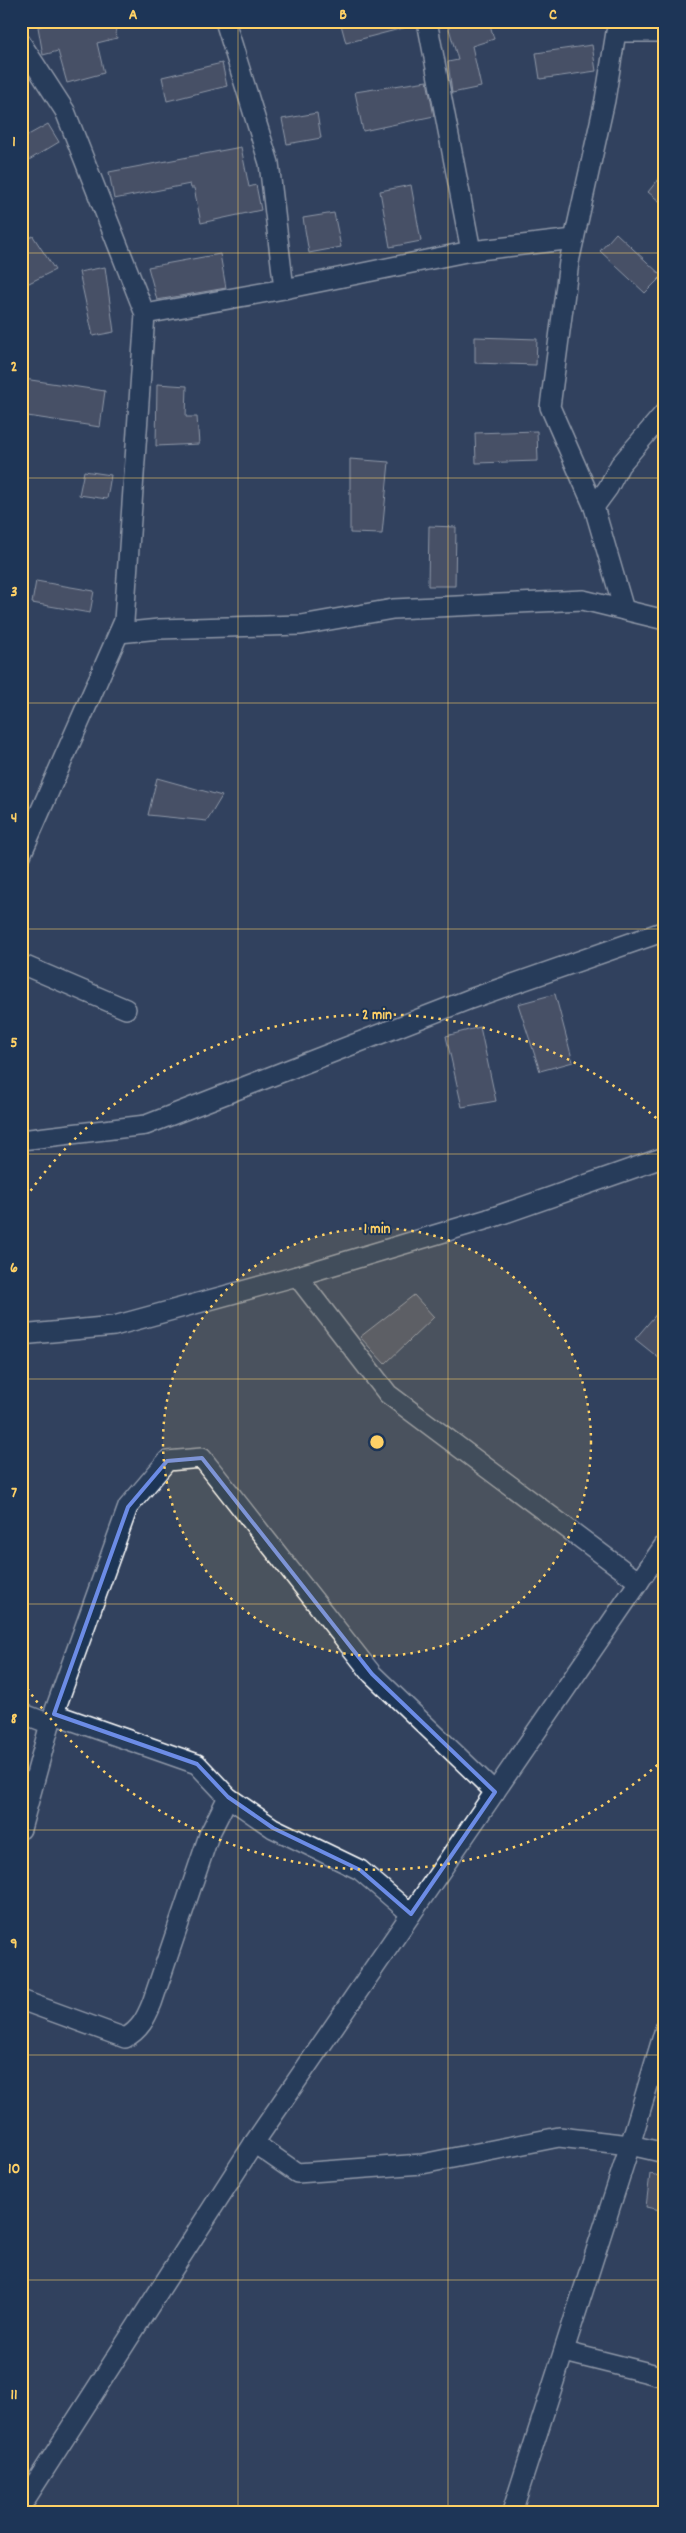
<svg xmlns="http://www.w3.org/2000/svg" width="686" height="2533" viewBox="0 0 686 2533" font-family="Dekko,sans-serif">
<rect width="100%" height="100%" fill="#32425e"/>
<filter id="ink" filterUnits="userSpaceOnUse"><feTurbulence type="fractalNoise" baseFrequency=".02" numOctaves="2"/><feDisplacementMap in="SourceGraphic" scale="10" xChannelSelector="R" yChannelSelector="G"/><feConvolveMatrix kernelMatrix="1 2 1 2 8 2 1 2 1" color-interpolation-filters="sRGB"/></filter>
<g filter="url(#ink)">
<g fill="#64626f" stroke="#fff">
<path d="M 58,21 L 114,21 L 117,38 L 97,43 L 104,73 L 67,83 L 58,51 L 43,55 L 38,27 Z"/>
<path d="M 340,21 L 410,21 L 411,26 L 346,43 Z"/>
<path d="M 462,21 L 489,21 L 494,39 L 472,46 L 481,87 L 452,93 L 448,62 L 458,60 L 448,25 Z"/>
<path d="M 592,45 L 596,71 L 540,79 L 536,53 Z"/>
<path d="M 222,63 L 227,86 L 167,101 L 162,77 Z"/>
<path d="M 427,81 L 434,116 L 363,131 L 355,92 Z"/>
<path d="M 317,113 L 321,138 L 287,144 L 282,119 Z"/>
<path d="M 48,124 L 59,142 L 29,160 L 21,148 L 21,139 Z"/>
<path d="M 241,147 L 249,187 L 256,185 L 261,210 L 201,223 L 194,188 L 191,188 L 190,184 L 114,199 L 109,172 Z"/>
<path d="M 665,171 L 665,206 L 648,192 Z"/>
<path d="M 411,185 L 421,241 L 390,247 L 380,191 Z"/>
<path d="M 334,213 L 341,247 L 309,253 L 303,218 Z"/>
<path d="M 616,233 L 662,276 L 645,293 L 600,251 Z"/>
<path d="M 33,236 L 55,270 L 21,287 L 21,242 Z"/>
<path d="M 220,254 L 226,288 L 157,300 L 148,267 Z"/>
<path d="M 105,267 L 114,332 L 93,336 L 79,272 Z"/>
<path d="M 475,337 L 537,339 L 536,365 L 475,363 Z"/>
<path d="M 24,379 L 105,391 L 100,427 L 21,415 Z"/>
<path d="M 157,384 L 187,386 L 186,417 L 197,417 L 199,444 L 156,446 Z"/>
<path d="M 537,431 L 538,461 L 476,463 L 475,433 Z"/>
<path d="M 350,459 L 389,462 L 382,534 L 350,533 Z"/>
<path d="M 84,471 L 111,475 L 107,499 L 79,495 Z"/>
<path d="M 429,526 L 456,527 L 455,586 L 428,586 Z"/>
<path d="M 36,581 L 94,591 L 90,613 L 32,603 Z"/>
<path d="M 157,778 L 222,796 L 207,821 L 148,815 Z"/>
<path d="M 555,994 L 573,1062 L 540,1071 L 518,1004 Z"/>
<path d="M 480,1027 L 496,1101 L 462,1107 L 446,1036 Z"/>
<path d="M 414,1295 L 434,1317 L 385,1364 L 360,1337 Z"/>
<path d="M 665,1304 L 665,1363 L 635,1339 Z"/>
<path d="M 650,2174 L 665,2177 L 665,2211 L 646,2207 Z"/>
</g>
<g fill="none" stroke-linecap="round" stroke-linejoin="round">
<defs>
<g id="minor">
<path d="M 427,21 L 471,251"/>
<path d="M 21,43 L 65,111 L 145,314 L 124,621 L 21,855"/>
<path d="M 284,289 L 471,251 L 574,239"/>
<path d="M 145,314 L 284,289 L 269,163 L 225,21"/>
<path d="M 594,507 L 608,488 L 620,465 L 665,412"/>
<path d="M 624,610 L 594,507 L 550,407 L 569,262 L 605,100 L 616,32 L 665,32"/>
<path d="M 119,633 L 159,629 L 301,625 L 393,609 L 583,600 L 665,620"/>
<path d="M 21,964 L 126,1009"/>
<path d="M 21,1140 L 146,1125 L 470,999 L 665,931"/>
<path d="M 297,1276 L 388,1394 L 639,1582"/>
<path d="M 21,1335 L 114,1326 L 297,1276 L 488,1219 L 665,1157"/>
<path d="M 21,1713 L 50,1724"/>
<path d="M 54,1714 L 197,1764 L 228,1797 L 273,1828 L 360,1870 L 411,1914"/>
<path d="M 21,1829 L 50,1724 L 128,1507 L 167,1461 L 202,1458 L 372,1674 L 495,1792"/>
<path d="M 21,2000 L 125,2038 C 140,2030 146,2018 152,2003 L 209,1835 L 228,1797"/>
<path d="M 254,2143 L 297,2173 L 422,2164 L 559,2137 L 630,2145 L 665,2153"/>
<path d="M 565,2352 L 665,2377"/>
<path d="M 21,2506 L 254,2143 L 665,1544"/>
<path d="M 512,2512 L 630,2145 L 665,2029"/>
</g>
</defs>
<use href="#minor" stroke="#fff" stroke-width="22"/>
<use href="#minor" stroke="#1d3557" stroke-width="19"/>
</g>
</g>
<path d="M0 0H686V2533H0ZM 202,1458 L 372,1674 L 495,1792 L 411,1914 L 360,1870 L 273,1828 L 228,1797 L 197,1764 L 54,1714 L 128,1507 L 167,1461 Z" fill="#32425e" fill-opacity=".55" fill-rule="evenodd"/>
<path fill="none" stroke="#6c8ce6" stroke-width="4" stroke-linejoin="round" d="M 202,1458 L 372,1674 L 495,1792 L 411,1914 L 360,1870 L 273,1828 L 228,1797 L 197,1764 L 54,1714 L 128,1507 L 167,1461 Z"/>
<path fill="none" stroke="#ffd166" stroke-width="1" stroke-opacity="0.55" d="M 238,21 L 238,2512M 448,21 L 448,2512M 21,253 L 665,253M 21,478 L 665,478M 21,703 L 665,703M 21,929 L 665,929M 21,1154 L 665,1154M 21,1379 L 665,1379M 21,1604 L 665,1604M 21,1830 L 665,1830M 21,2055 L 665,2055M 21,2280 L 665,2280"/>
<circle cx="377" cy="1442" r="214" fill="#ffd166" fill-opacity=".12"/>
<g fill="none" stroke="#ffd166" stroke-width="2.5" stroke-dasharray="2.5 5">
<circle cx="377" cy="1442" r="214"/>
<path d="M663 1760A428 428 0 0 1 22 1681M22 1203A428 428 0 0 1 663 1124"/>
</g>
<circle cx="377" cy="1442" r="8" fill="#ffd166" stroke="#1d3557" stroke-width="2.5"/>
<g font-size="15" text-anchor="middle" font-weight="bold" fill="#ffd166" stroke="#1d3557" stroke-width="4" stroke-linejoin="round" paint-order="stroke">
<text x="377" y="1019">2 min</text>
<text x="377" y="1233">1 min</text>
</g>
<rect width="686" height="2533" fill="none" stroke="#1d3557" stroke-width="55"/>
<rect x="28" y="28" width="630" height="2478" fill="none" stroke="#ffd166" stroke-width="2"/>
<g font-size="16" text-anchor="middle" font-weight="bold" fill="#ffd166">
<text x="133" y="19">A</text>
<text x="343" y="19">B</text>
<text x="553" y="19">C</text>
<text x="14" y="146">1</text>
<text x="14" y="371">2</text>
<text x="14" y="596">3</text>
<text x="14" y="822">4</text>
<text x="14" y="1047">5</text>
<text x="14" y="1272">6</text>
<text x="14" y="1497">7</text>
<text x="14" y="1723">8</text>
<text x="14" y="1948">9</text>
<text x="14" y="2173">10</text>
<text x="14" y="2399">11</text>
</g>
</svg>
